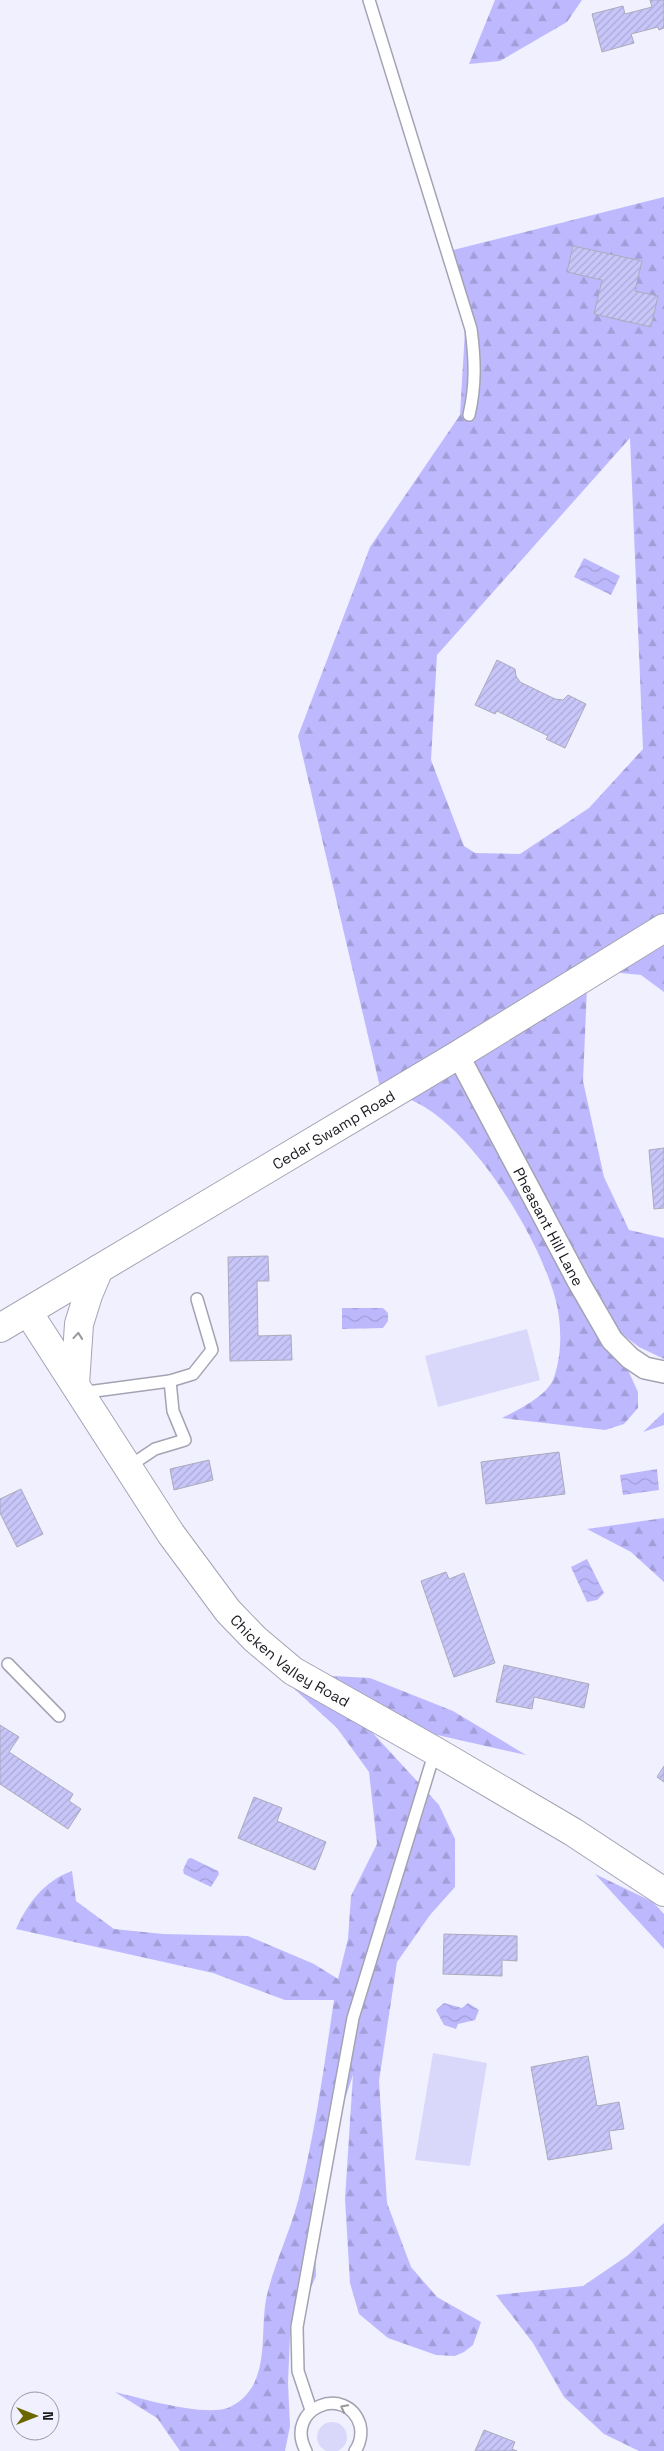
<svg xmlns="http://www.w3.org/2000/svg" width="664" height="2451" viewBox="0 0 664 2451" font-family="'Space Grotesk',sans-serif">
<defs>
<pattern id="forest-firs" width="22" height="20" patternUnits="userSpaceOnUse" patternTransform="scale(1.25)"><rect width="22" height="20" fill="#beb9fe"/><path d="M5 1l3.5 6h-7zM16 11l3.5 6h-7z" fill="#a39ed9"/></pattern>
<pattern id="water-waves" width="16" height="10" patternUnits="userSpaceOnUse" patternTransform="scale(1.25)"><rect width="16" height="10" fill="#bdb8fc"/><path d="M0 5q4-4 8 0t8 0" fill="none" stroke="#a29ed8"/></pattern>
<pattern id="building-hatch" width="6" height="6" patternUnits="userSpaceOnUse" patternTransform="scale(1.25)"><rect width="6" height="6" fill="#c8c5f9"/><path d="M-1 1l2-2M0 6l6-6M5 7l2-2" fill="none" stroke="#aba9d5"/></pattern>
</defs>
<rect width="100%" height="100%" fill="#f0f0fe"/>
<g fill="#d9d8fa">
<path d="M 527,1329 L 540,1380 L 438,1407 L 425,1356 Z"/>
<path d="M 433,2053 L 487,2063 L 470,2166 L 415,2160 Z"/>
<circle cx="332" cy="2437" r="15"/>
</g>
<g fill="url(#forest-firs)" fill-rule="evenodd">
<path d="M 495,0 L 582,0 L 567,22 L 500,61 L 469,64 Z"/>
<path d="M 664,197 L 664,928 L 383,1100 L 298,736 L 370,547 L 460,415 L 465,330 L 441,253 ZM 630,438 L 643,749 L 589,808 L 520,854 L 475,853 L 464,846 L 431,760 L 437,655 Z"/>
<path d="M 664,934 L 664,992 L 641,975 L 600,971 L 587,987 L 583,1081 L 604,1177 L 629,1230 L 664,1238 L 664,1359 L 639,1347 L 622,1334 L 628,1370 L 638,1392 L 638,1408 L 624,1424 L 605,1430 L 502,1418 C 518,1410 545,1397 553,1380 C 563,1354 562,1320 554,1294 C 537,1235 470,1124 411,1100 C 406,1098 398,1098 392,1098 Z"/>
<path d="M 664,1412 L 664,1425 L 643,1432 Z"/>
<path d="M 664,1518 L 664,1582 L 631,1552 L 587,1529 Z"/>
<path d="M 277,1673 L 370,1678 L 453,1711 L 526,1755 L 358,1717 L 439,1805 L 455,1839 L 455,1887 L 430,1915 L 397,1962 L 379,2081 L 387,2203 L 411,2267 L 437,2297 L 481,2322 L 473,2345 L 464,2352 L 455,2356 L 436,2355 L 388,2338 L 359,2314 L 350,2283 L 345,2199 L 353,2075 L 314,2190 L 316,2276 L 290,2335 L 288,2383 L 290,2426 L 285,2451 L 180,2451 L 157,2418 L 115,2392 C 140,2398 207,2418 230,2407 C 275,2384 257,2329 268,2291 C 276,2260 290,2231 298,2201 C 315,2134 324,2067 334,2000 L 285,2000 L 213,1973 L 16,1929 C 28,1903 44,1881 72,1871 L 76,1901 L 114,1929 L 163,1934 L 248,1936 L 314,1964 L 338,1979 L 348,1939 L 351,1896 L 377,1844 L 369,1772 L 337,1728 Z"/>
<path d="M 595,1874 L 653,1902 L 664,1914 L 664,1949 Z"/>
<path d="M 664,2223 L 664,2451 L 639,2451 L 604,2434 L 564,2397 L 533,2343 L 496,2295 L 583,2286 L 627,2256 Z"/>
</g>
<g fill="url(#water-waves)">
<path d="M 584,558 L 620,576 L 611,595 L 574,577 Z"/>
<path d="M 342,1308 L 383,1308 L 388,1313 L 388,1321 L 383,1328 L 342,1329 Z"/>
<path d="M 657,1469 L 659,1490 L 623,1495 L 620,1475 Z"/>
<path d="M 587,1559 L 604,1593 L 597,1600 L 587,1602 L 571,1567 Z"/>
<path d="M 191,1858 L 218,1871 L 219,1874 L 211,1887 L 184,1874 L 183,1870 L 188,1859 Z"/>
<path d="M 444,2003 L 462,2008 L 468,2003 L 479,2010 L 475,2020 L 458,2024 L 456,2029 L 444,2025 L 436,2010 Z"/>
</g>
<g fill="url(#building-hatch)" stroke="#ababbb">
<path d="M 650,0 L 664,0 L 664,28 L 659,30 L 658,27 L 631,34 L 634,43 L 602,52 L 592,14 L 623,6 L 625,14 L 652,7 Z"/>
<path d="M 573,246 L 642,261 L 635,291 L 658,296 L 651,327 L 594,314 L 602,280 L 567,272 Z"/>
<path d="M 497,660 L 515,669 L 516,676 L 520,682 L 555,699 L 563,700 L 568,695 L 586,704 L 565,748 L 546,739 L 548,736 L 534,729 L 497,711 L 495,714 L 475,705 Z"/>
<path d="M 664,1148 L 664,1208 L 654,1209 L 649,1150 Z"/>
<path d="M 268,1256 L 269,1281 L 257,1281 L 258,1336 L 291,1335 L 292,1360 L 230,1361 L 228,1257 Z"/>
<path d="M 559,1452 L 565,1494 L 486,1504 L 481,1462 Z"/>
<path d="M 209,1460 L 213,1480 L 174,1490 L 170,1469 Z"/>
<path d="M 21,1489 L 43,1534 L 17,1547 L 0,1513 L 0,1499 Z"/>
<path d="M 446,1572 L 449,1579 L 464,1573 L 495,1663 L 454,1677 L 421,1581 Z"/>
<path d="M 504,1665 L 589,1684 L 584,1708 L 534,1697 L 532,1709 L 496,1702 Z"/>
<path d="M 0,1725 L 19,1737 L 9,1752 L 73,1794 L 69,1801 L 81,1809 L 68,1829 L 0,1784 Z"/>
<path d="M 664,1766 L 664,1782 L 657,1777 Z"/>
<path d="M 254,1797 L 282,1808 L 277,1821 L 326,1842 L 315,1870 L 238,1838 Z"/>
<path d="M 444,1934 L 517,1936 L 517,1961 L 502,1960 L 502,1976 L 443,1974 Z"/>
<path d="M 588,2056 L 597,2106 L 619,2102 L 624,2129 L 609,2131 L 612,2149 L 548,2160 L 531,2067 Z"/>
<path d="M 484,2430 L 515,2442 L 512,2449 L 517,2451 L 475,2451 Z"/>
</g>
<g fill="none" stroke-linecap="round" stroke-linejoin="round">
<defs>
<g id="lane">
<path d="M 369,0 L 471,329 C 475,359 476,385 469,415"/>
<path d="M 80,1393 L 170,1381 L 193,1374 L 212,1350 L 197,1299"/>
<path d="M 128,1467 L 155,1449 L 185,1440 L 173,1411 L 170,1381"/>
<path d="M 8,1664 L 59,1716"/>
<path d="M 311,2410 L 298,2371 L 297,2327 L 336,2111 L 353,2018 L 435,1751"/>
<path d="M 306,2451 C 283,2408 347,2383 360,2425 C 362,2434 360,2444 355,2451"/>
</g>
<g id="street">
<path id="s1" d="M 458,1055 L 578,1281 L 612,1340 L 630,1358 L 645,1368 L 664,1372"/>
</g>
<g id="secondary">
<path id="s2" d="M 28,1312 L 171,1534 L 228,1611 L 255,1639 L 293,1671 L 435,1751 L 573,1832 L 664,1892"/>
</g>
<g id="primary">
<path id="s3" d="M 0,1328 L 458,1055 L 664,928"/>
<path d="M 75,1384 L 79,1324 L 88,1295 L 99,1269"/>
</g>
</defs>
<use href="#lane" stroke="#a3a3b3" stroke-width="14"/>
<use href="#street" stroke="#a3a3b3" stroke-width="24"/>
<use href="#secondary" stroke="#a3a3b3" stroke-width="30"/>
<use href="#primary" stroke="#a3a3b3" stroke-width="30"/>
<use href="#lane" stroke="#fff" stroke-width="11"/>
<use href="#street" stroke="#fff" stroke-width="21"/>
<use href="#secondary" stroke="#fff" stroke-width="28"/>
<use href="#primary" stroke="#fff" stroke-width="28"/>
</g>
<defs><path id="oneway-chevron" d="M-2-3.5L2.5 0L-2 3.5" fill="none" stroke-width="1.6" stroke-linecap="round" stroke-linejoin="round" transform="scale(1.25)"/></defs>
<g stroke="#98989b">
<use href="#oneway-chevron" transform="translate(78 1336) rotate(-85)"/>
<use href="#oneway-chevron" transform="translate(344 2408) rotate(-153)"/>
</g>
<g text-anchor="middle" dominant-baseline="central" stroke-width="4" stroke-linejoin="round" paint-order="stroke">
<g font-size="15" fill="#1a1a20" stroke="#f0f0fe">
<text stroke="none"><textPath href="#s3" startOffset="388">Cedar Swamp Road</textPath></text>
<text stroke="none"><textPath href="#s1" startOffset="194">Pheasant Hill Lane</textPath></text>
<text stroke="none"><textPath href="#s2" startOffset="440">Chicken Valley Road</textPath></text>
</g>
</g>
<g transform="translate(35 2416) rotate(90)"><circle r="24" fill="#f0f0fe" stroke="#9a9aa5"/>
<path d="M0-4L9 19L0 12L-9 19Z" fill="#6b6700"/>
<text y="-8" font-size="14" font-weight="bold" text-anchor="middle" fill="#1a1a20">N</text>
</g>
</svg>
